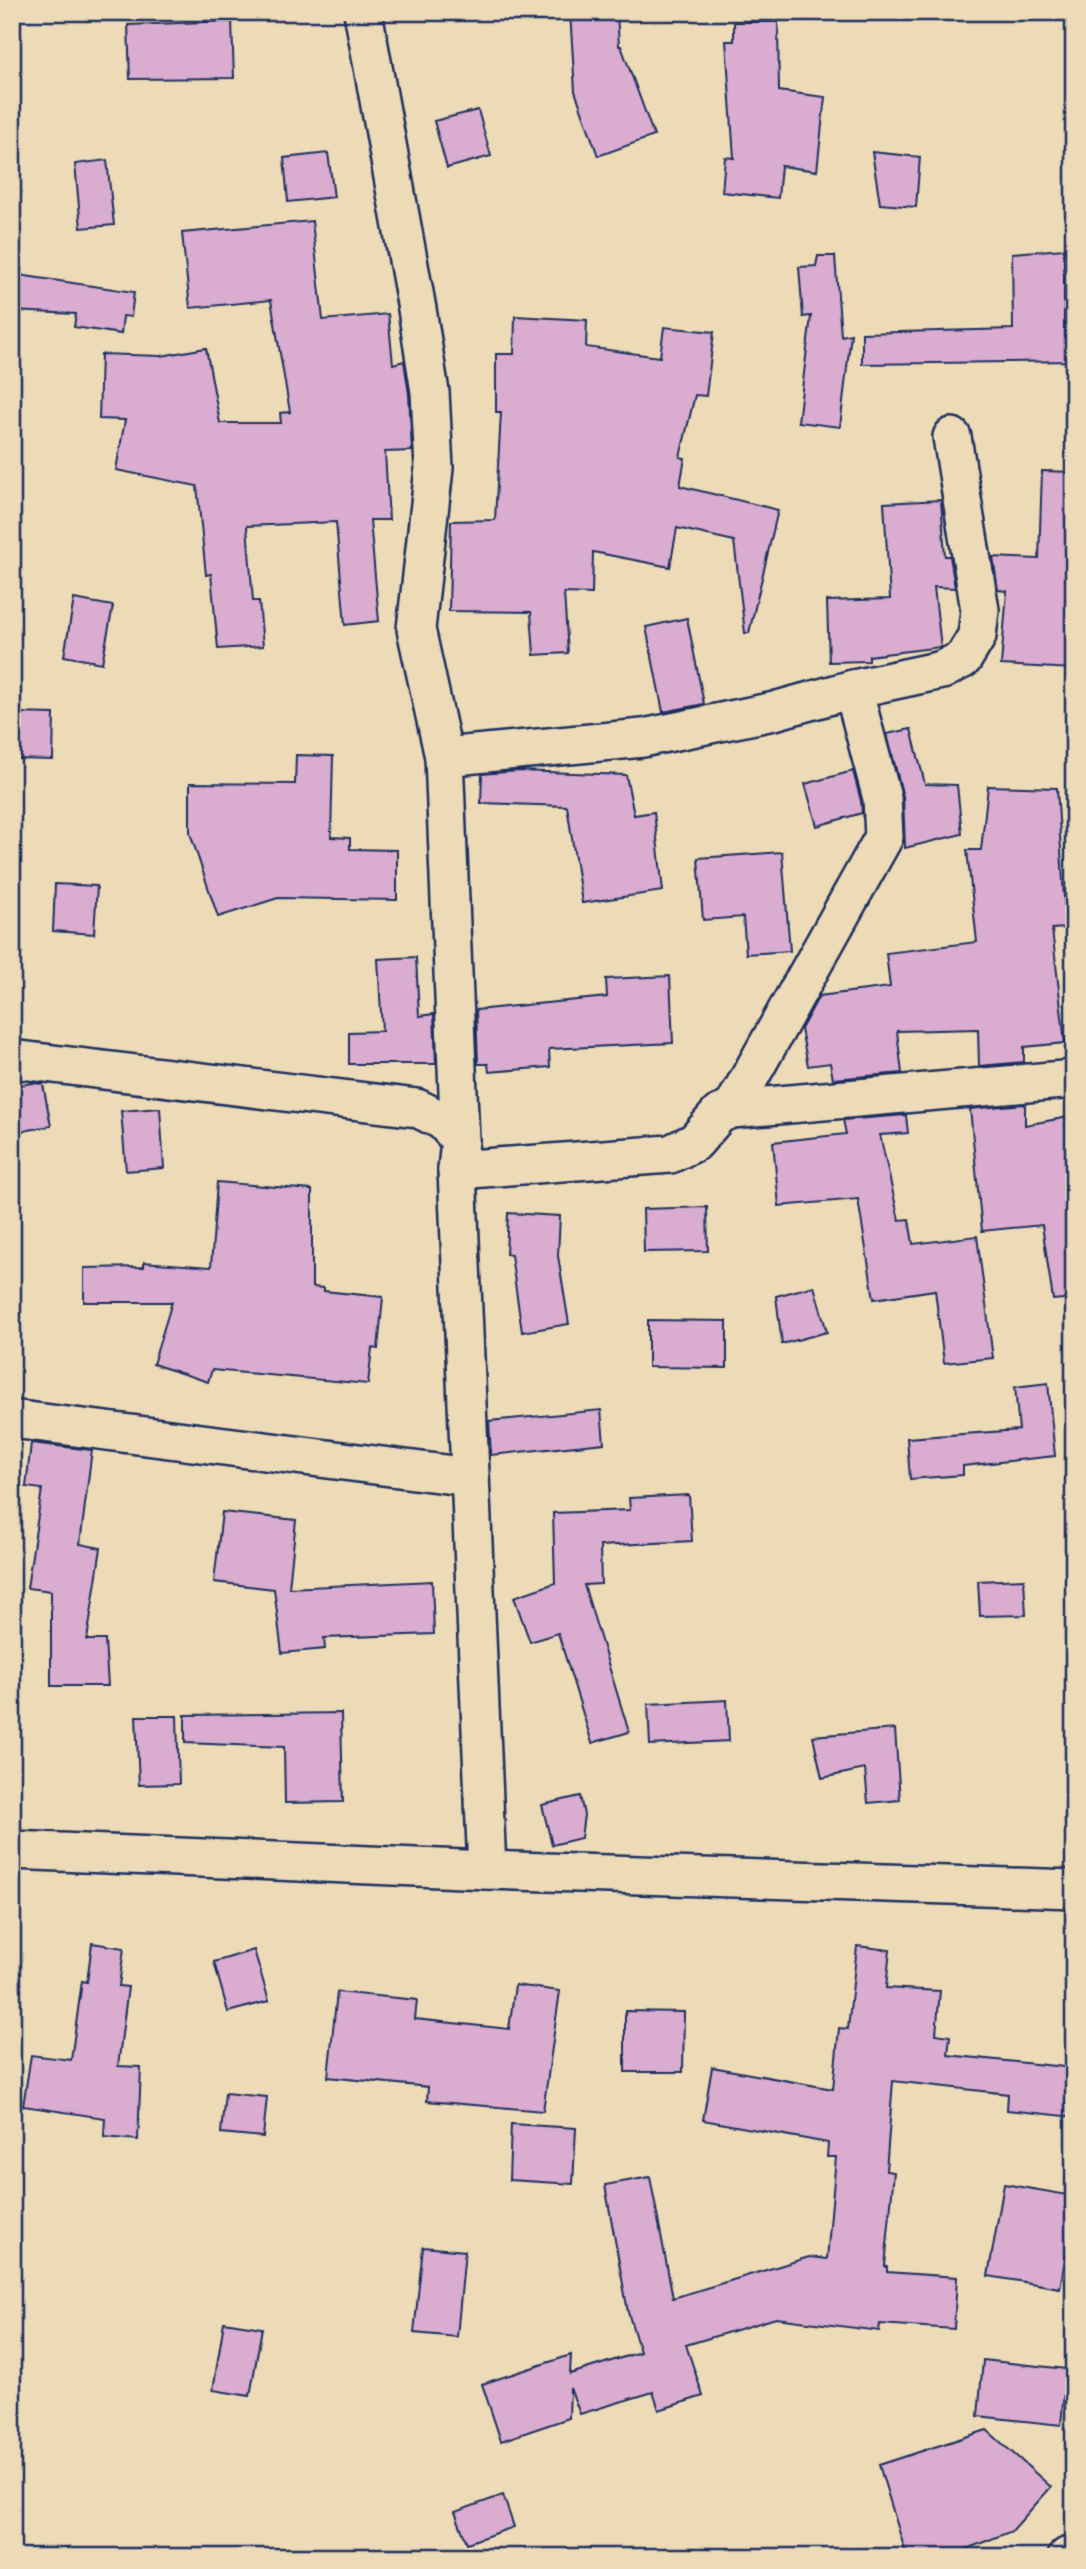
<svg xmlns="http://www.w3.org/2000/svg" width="1086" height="2569" viewBox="0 0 1086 2569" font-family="'Playpen Sans',sans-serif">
<rect width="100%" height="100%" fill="#eddbb8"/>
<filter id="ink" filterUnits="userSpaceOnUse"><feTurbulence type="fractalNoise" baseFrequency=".0143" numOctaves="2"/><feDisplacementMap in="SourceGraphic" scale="14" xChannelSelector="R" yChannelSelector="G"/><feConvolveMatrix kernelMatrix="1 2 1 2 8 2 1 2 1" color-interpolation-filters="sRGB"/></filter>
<g filter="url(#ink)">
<g fill="#d9acd0" stroke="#1b2f5e" stroke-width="2">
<path d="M 570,12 L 617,12 L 619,46 L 621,46 L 654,136 L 598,156 L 575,91 Z"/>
<path d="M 232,21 L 234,78 L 130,79 L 128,25 Z"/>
<path d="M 734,22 L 778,22 L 779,91 L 825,97 L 817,171 L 781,166 L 778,198 L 722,192 L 725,157 L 734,158 L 726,41 L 734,41 Z"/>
<path d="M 478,110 L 491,156 L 447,168 L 434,121 Z"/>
<path d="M 872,152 L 920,157 L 916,207 L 880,204 Z"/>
<path d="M 328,153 L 334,197 L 288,202 L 284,158 Z"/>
<path d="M 107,160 L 114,225 L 81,228 L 75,164 Z"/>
<path d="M 312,221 L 323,320 L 388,314 L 393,364 L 404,361 L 409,394 L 412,451 L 385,452 L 389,520 L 370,520 L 379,621 L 345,625 L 336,522 L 247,526 L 253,601 L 259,601 L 263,646 L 218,649 L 211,574 L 206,575 L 197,486 L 116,470 L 125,420 L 99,419 L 101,354 L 161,356 L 206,348 L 220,423 L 281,423 L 280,413 L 290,412 L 271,300 L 190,308 L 182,233 Z"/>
<path d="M 1064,249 L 1064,328 L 1074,328 L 1074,361 L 862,364 L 862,333 L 1013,329 L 1012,253 Z"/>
<path d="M 818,256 L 835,256 L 841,336 L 851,334 L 840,427 L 798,422 L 811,316 L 803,317 L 799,267 L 816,266 Z"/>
<path d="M 12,274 L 134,292 L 131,317 L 123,316 L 121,334 L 74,327 L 76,314 L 12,311 Z"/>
<path d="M 515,316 L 587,320 L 586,347 L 660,357 L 664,327 L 714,332 L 706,396 L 695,395 L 680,457 L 685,458 L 680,486 L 778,510 L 749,633 L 745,633 L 734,541 L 677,528 L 670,567 L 593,552 L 592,594 L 564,593 L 568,653 L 534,655 L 531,612 L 449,611 L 451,521 L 495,520 L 501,412 L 496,412 L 496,354 L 514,354 Z"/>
<path d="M 1042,471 L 1074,472 L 1074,669 L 1001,665 L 1007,591 L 998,590 L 993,557 L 1039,559 Z"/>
<path d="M 941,500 L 945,556 L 950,556 L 955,588 L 934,587 L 941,647 L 869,656 L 869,661 L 829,662 L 827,601 L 890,599 L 884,503 Z"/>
<path d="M 74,599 L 113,606 L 102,663 L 64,656 Z"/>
<path d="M 687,618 L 704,704 L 663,712 L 646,627 Z"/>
<path d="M 15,713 L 54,714 L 53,760 L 15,759 Z"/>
<path d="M 911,729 L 925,784 L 957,785 L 962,834 L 905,848 L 903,797 L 887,734 Z"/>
<path d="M 296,755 L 333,756 L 331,837 L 350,838 L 350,849 L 397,850 L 397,900 L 278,898 L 218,917 L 190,833 L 190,783 L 295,784 Z"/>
<path d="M 519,771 L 626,775 L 634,815 L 654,812 L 663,891 L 582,903 L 567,806 L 481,803 L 482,774 Z"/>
<path d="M 853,771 L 861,801 L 862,813 L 817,826 L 805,784 Z"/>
<path d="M 988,786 L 1057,788 L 1066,928 L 1052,929 L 1065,1043 L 1024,1047 L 1024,1062 L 979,1066 L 978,1029 L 897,1031 L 902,1073 L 833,1079 L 830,1063 L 808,1066 L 801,1029 L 819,996 L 890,987 L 886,953 L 977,942 L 967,850 L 981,850 Z"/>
<path d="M 782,852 L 790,951 L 746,954 L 743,917 L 703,920 L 698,858 Z"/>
<path d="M 55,884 L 97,886 L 94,934 L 53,931 Z"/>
<path d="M 416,957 L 419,1016 L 434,1014 L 436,1064 L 349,1064 L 349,1032 L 382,1031 L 378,959 Z"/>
<path d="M 670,976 L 673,1043 L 549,1049 L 550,1067 L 489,1072 L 488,1064 L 478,1064 L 476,1010 L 607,997 L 606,979 Z"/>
<path d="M 33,1083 L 43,1084 L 51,1126 L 12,1133 L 12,1086 Z"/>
<path d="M 1025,1104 L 1025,1125 L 1074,1116 L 1074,1298 L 1053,1300 L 1042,1225 L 982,1231 L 970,1109 Z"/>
<path d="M 160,1108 L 164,1168 L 126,1171 L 121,1111 Z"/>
<path d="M 906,1115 L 908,1133 L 880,1135 L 899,1220 L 909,1219 L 913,1244 L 977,1236 L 993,1358 L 944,1363 L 935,1290 L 874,1299 L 858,1199 L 779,1206 L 773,1142 L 846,1134 L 843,1120 Z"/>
<path d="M 217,1182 L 312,1190 L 312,1287 L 324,1288 L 324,1291 L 383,1297 L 378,1349 L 372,1348 L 368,1384 L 212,1370 L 208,1382 L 153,1364 L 172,1302 L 84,1302 L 84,1268 L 144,1267 L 144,1262 L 211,1267 Z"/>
<path d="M 707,1207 L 708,1251 L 644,1252 L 643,1209 Z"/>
<path d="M 508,1213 L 560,1216 L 558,1256 L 569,1324 L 522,1332 L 511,1255 L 506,1254 Z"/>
<path d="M 814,1286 L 827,1332 L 782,1344 L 776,1296 Z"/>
<path d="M 648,1320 L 727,1321 L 727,1368 L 648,1367 Z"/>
<path d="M 1048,1383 L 1055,1456 L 963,1466 L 963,1475 L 910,1479 L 907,1438 L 1019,1430 L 1015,1387 Z"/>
<path d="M 601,1410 L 604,1443 L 491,1455 L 489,1421 Z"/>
<path d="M 31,1443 L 92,1450 L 80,1544 L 101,1548 L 87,1640 L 105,1640 L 108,1686 L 51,1686 L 51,1591 L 27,1588 L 42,1489 L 26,1487 Z"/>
<path d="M 689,1495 L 692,1541 L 600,1546 L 601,1584 L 584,1585 L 629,1732 L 592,1743 L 558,1633 L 530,1642 L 514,1597 L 555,1583 L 553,1513 L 630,1510 L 629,1498 Z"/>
<path d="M 222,1512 L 296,1520 L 289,1588 L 432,1581 L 434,1634 L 324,1638 L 325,1649 L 282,1653 L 274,1589 L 214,1582 Z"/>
<path d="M 1024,1579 L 1026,1615 L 980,1616 L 978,1581 Z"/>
<path d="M 727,1700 L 729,1741 L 650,1745 L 648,1704 Z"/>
<path d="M 341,1713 L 343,1802 L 285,1803 L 284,1747 L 185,1743 L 185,1715 Z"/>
<path d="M 136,1716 L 177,1716 L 179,1784 L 139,1785 Z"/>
<path d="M 895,1729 L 900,1800 L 868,1803 L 865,1769 L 822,1778 L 813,1736 Z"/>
<path d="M 580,1796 L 584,1815 L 581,1838 L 552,1845 L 542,1805 Z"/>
<path d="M 92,1943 L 124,1948 L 119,1986 L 128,1987 L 118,2066 L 141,2067 L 138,2140 L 104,2137 L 105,2118 L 23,2106 L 31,2055 L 71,2060 L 82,1981 L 87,1982 Z"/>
<path d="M 857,1946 L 890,1950 L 886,1988 L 940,1991 L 936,2034 L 950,2036 L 948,2055 L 1074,2068 L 1074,2117 L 1007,2110 L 1008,2094 L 893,2081 L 886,2171 L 894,2172 L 885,2266 L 887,2267 L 887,2272 L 957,2277 L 954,2329 L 880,2324 L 879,2331 L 776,2318 L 686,2345 L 703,2396 L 659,2410 L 653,2392 L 580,2414 L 570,2388 L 569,2418 L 501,2441 L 482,2384 L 571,2355 L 570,2374 L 640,2352 L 628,2312 L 605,2185 L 650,2177 L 673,2298 L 809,2257 L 827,2259 L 836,2157 L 827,2157 L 828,2143 L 703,2120 L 712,2067 L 833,2089 L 839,2028 L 848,2029 Z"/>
<path d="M 254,1950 L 269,2001 L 228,2012 L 214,1962 Z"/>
<path d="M 515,1985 L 560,1991 L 543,2111 L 427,2101 L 428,2087 L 328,2077 L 337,1992 L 417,2000 L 415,2019 L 509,2029 Z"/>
<path d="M 625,2011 L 684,2012 L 683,2072 L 625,2072 Z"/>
<path d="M 225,2093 L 267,2097 L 263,2137 L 221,2133 Z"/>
<path d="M 511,2124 L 576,2128 L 573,2184 L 509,2180 Z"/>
<path d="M 1004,2184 L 1074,2196 L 1074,2209 L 1060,2288 L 988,2276 Z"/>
<path d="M 423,2247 L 465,2251 L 457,2337 L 414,2333 Z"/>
<path d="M 224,2322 L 262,2328 L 250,2396 L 213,2390 Z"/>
<path d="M 983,2360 L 1066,2369 L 1061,2425 L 978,2416 Z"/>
<path d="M 987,2430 L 1051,2487 L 1012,2531 L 946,2557 L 907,2557 L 879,2465 Z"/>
<path d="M 503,2495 L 514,2527 L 467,2543 L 455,2512 Z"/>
</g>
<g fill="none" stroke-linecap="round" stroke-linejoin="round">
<defs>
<g id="minor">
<path d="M 363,12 L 417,309 L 430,392 L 434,468 L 416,629 L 444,757 L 460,1140 L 457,1170 L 487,1870"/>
<path d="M 444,757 L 643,738 L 774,711 L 853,689 L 942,670 L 963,659 L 977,636 L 980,610 L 952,437"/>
<path d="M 12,1059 L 417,1108 L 443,1121 L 460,1140"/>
<path d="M 732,1109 L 884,837 L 882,798 L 853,689"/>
<path d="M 457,1170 L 670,1154 L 695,1142 L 719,1114 L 732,1109 L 1074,1079"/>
<path d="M 12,1419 L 469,1477"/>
<path d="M 12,1850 L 487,1870 L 1074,1889"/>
<path d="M 1067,2557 L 1074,2555"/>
</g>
</defs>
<use href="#minor" stroke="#1b2f5e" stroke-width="42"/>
<use href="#minor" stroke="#eddbb8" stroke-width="37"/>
</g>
</g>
<rect width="1086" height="2569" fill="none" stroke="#eddbb8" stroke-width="42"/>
<rect x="21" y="21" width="1044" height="2527" fill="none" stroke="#1b2f5e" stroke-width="2.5" filter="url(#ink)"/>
</svg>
